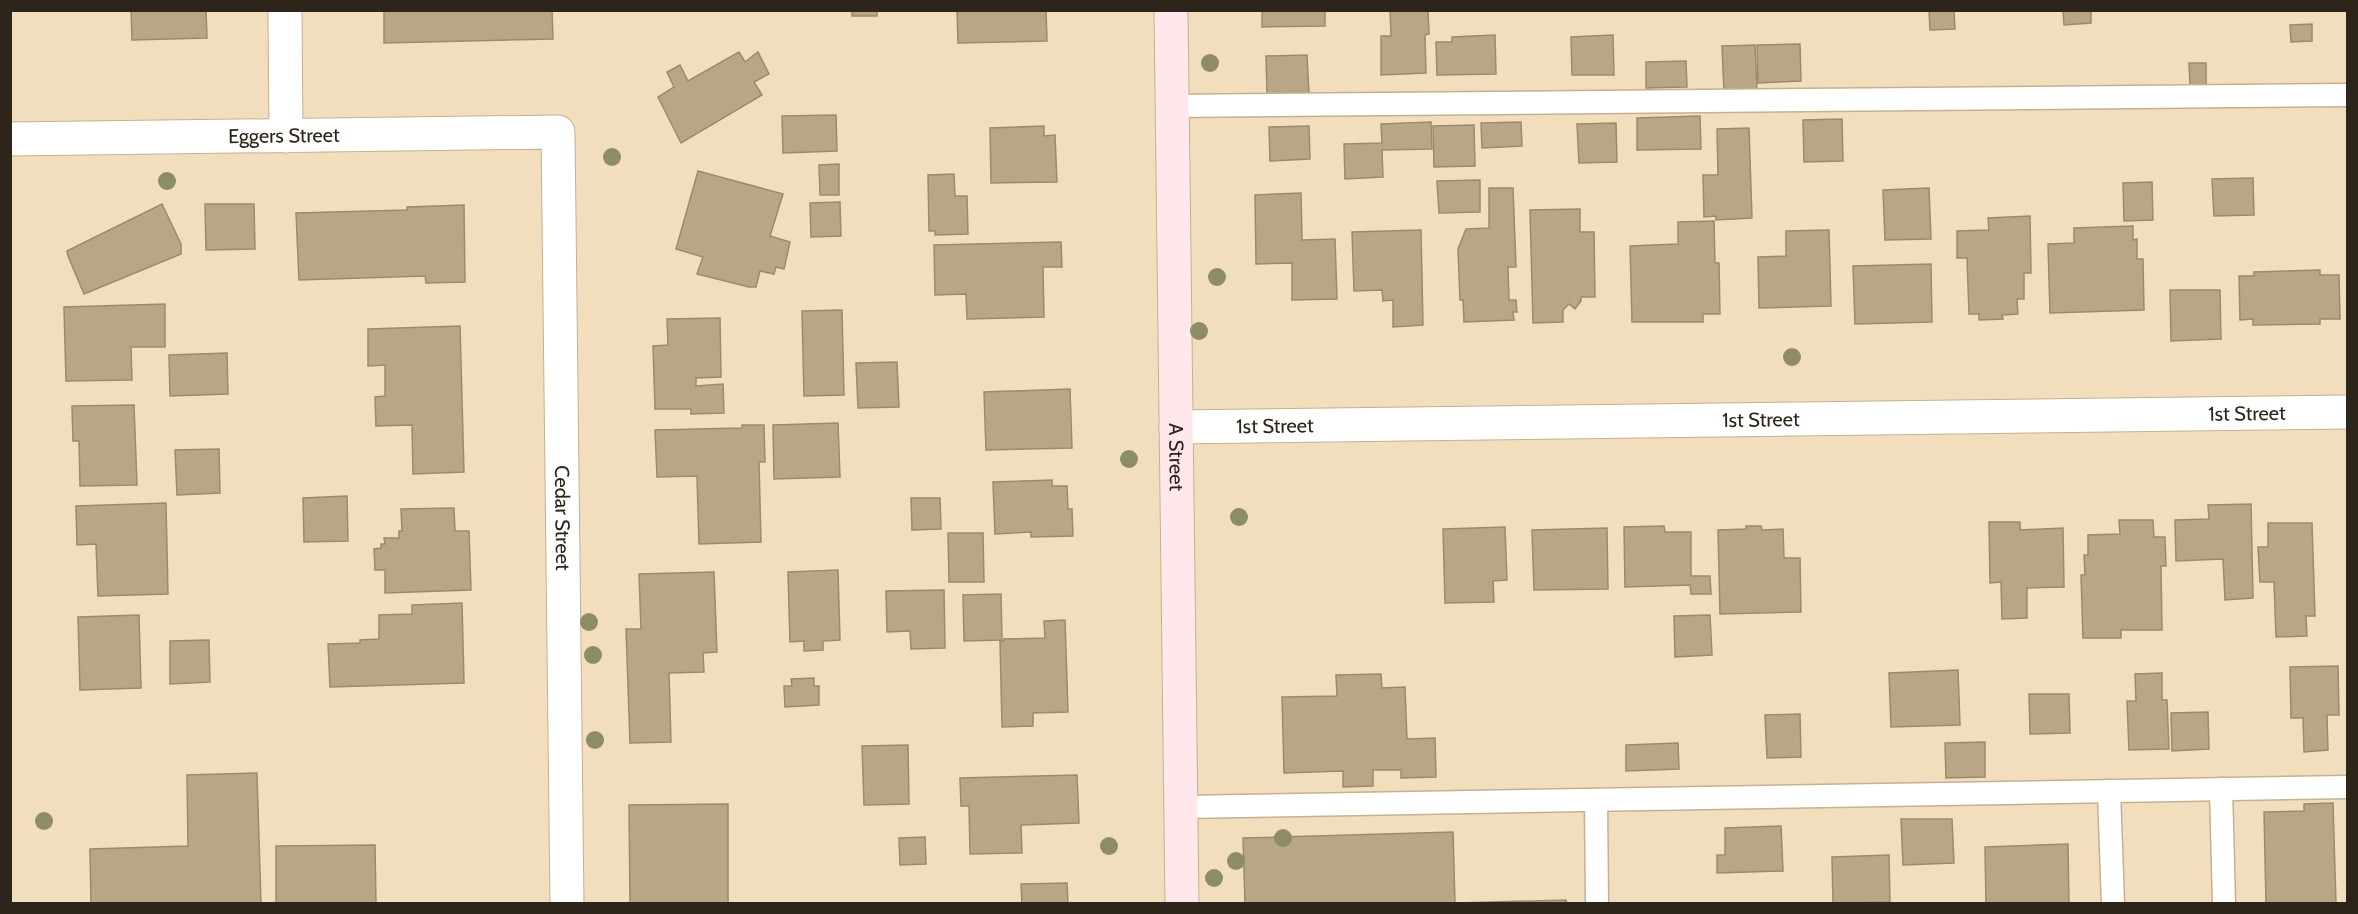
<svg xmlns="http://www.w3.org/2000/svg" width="2358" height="914" viewBox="0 0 2358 914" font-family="Cabin,sans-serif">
<rect width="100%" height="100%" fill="#f2debd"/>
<g fill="#b9a686" stroke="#9c8a6b" stroke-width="1.5">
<path d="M 131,10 L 206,10 L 207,38 L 132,40 Z"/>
<path d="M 384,10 L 552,10 L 553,39 L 384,43 Z"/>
<rect x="852" y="10" width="25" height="6"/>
<path d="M 957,10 L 1046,10 L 1047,41 L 958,43 Z"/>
<path d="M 1262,10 L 1325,10 L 1325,26 L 1262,27 Z"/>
<path d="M 1390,10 L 1428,10 L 1429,34 L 1425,35 L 1426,73 L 1381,75 L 1381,36 L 1391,36 Z"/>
<path d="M 1929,10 L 1954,10 L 1955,29 L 1930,30 Z"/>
<path d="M 2063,10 L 2091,10 L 2091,23 L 2064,25 Z"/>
<path d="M 2312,24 L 2312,41 L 2291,42 L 2290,25 Z"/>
<path d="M 1495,35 L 1496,74 L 1437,75 L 1436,42 L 1452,42 L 1452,37 Z"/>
<path d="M 1613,35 L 1614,75 L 1572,75 L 1571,37 Z"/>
<path d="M 1800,44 L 1801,81 L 1758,83 L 1757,45 Z"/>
<path d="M 1755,45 L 1757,91 L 1724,92 L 1722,46 Z"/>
<path d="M 739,52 L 745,62 L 758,52 L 769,74 L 754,82 L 762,95 L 681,143 L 658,97 L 674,87 L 667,72 L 680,65 L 688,81 Z"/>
<path d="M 1307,55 L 1309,93 L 1267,94 L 1266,56 Z"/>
<path d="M 1686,61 L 1687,87 L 1646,88 L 1646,62 Z"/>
<path d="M 2189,63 L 2206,63 L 2206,85 L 2190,85 Z"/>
<path d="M 836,115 L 837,151 L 783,153 L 782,116 Z"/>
<path d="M 1700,116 L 1701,149 L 1637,150 L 1637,118 Z"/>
<path d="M 1842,119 L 1843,161 L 1804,162 L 1803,120 Z"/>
<path d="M 1431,122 L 1432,149 L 1382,150 L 1383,177 L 1345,179 L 1344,144 L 1382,143 L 1381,124 Z"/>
<path d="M 1521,122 L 1522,146 L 1482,148 L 1481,123 Z"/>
<path d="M 1616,123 L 1617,162 L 1579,163 L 1577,124 Z"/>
<path d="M 1474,125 L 1475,166 L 1434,167 L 1433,126 Z"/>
<path d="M 1044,126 L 1044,136 L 1055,135 L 1057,182 L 991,183 L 990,128 Z"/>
<path d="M 1309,126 L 1310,159 L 1270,161 L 1269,127 Z"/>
<path d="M 1749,128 L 1752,218 L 1716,220 L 1716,216 L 1704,217 L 1703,175 L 1718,175 L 1717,129 Z"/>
<path d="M 839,164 L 839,195 L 820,195 L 819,165 Z"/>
<path d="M 698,171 L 783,194 L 770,236 L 790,242 L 784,269 L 776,267 L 774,274 L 760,271 L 756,287 L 749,287 L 697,274 L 703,257 L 676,249 Z"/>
<path d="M 954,174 L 955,196 L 967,196 L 968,234 L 935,235 L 935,231 L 929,231 L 928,175 Z"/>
<path d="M 2253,178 L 2254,215 L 2214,216 L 2212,179 Z"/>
<path d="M 1480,180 L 1480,212 L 1439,213 L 1437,181 Z"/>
<path d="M 2152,182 L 2153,220 L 2124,221 L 2123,183 Z"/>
<path d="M 1489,188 L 1513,188 L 1516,267 L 1508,267 L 1509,300 L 1516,300 L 1517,312 L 1513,312 L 1514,320 L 1464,322 L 1463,300 L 1460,300 L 1458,249 L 1466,229 L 1489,228 Z"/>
<path d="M 1929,188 L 1931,239 L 1885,240 L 1883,190 Z"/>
<path d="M 1301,193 L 1302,240 L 1335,239 L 1337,299 L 1292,300 L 1292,263 L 1256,264 L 1255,195 Z"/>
<path d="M 840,202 L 841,236 L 811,237 L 810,203 Z"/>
<path d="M 162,204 L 181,244 L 181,254 L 84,294 L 68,256 L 67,251 Z"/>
<path d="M 205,204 L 254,204 L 255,249 L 206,250 Z"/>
<path d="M 464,205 L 465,282 L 426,283 L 425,276 L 299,280 L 296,213 L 407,210 L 407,207 Z"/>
<path d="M 1580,209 L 1580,232 L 1594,232 L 1595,297 L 1581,297 L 1581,301 L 1575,309 L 1569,304 L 1563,310 L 1563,322 L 1533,323 L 1530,210 Z"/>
<path d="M 2030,216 L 2031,273 L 2024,273 L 2024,299 L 2017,299 L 2018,314 L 2002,315 L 2003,319 L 1979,320 L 1979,314 L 1969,314 L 1967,258 L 1957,258 L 1957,231 L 1989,230 L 1988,218 Z"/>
<path d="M 1714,221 L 1715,263 L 1719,263 L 1720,314 L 1703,314 L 1703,322 L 1632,322 L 1630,246 L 1678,244 L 1678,222 Z"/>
<path d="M 2133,226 L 2133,240 L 2137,239 L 2137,259 L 2143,259 L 2144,310 L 2050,313 L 2048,244 L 2074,243 L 2074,228 Z"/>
<path d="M 1421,230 L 1423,325 L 1393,327 L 1393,300 L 1383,301 L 1382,290 L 1354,291 L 1352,232 Z"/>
<path d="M 1829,230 L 1831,306 L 1759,308 L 1758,257 L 1786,256 L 1786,231 Z"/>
<path d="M 1061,242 L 1062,267 L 1043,267 L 1044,317 L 967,319 L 966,294 L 935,295 L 934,245 Z"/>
<path d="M 1931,264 L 1932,322 L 1855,324 L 1853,266 Z"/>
<path d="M 2320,270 L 2320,275 L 2339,275 L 2340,319 L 2320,319 L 2320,324 L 2253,325 L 2253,319 L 2240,320 L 2239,276 L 2254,276 L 2254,272 Z"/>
<path d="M 2170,290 L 2220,290 L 2221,339 L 2171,341 Z"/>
<path d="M 165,304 L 165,347 L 131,347 L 132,380 L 66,381 L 64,307 Z"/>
<path d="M 842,310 L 844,395 L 804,396 L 802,311 Z"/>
<path d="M 720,318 L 721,377 L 696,378 L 696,386 L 723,384 L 724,413 L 691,414 L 691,409 L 655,409 L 653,346 L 668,345 L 667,319 Z"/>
<path d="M 460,326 L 464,472 L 413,474 L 412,425 L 376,426 L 375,397 L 385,396 L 385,365 L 368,366 L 368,329 Z"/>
<path d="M 227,353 L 228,394 L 170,396 L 169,355 Z"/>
<path d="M 897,362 L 899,407 L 858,408 L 856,363 Z"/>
<path d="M 1070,389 L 1072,448 L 986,450 L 984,392 Z"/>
<path d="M 134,405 L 137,485 L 80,486 L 79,441 L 73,441 L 72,406 Z"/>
<path d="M 838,423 L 840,477 L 774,479 L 773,425 Z"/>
<path d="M 742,425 L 764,425 L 765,462 L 759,462 L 761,542 L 699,544 L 697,476 L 657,477 L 655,430 L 742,428 Z"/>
<path d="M 219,449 L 220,493 L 177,495 L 175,450 Z"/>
<path d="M 1052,480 L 1052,486 L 1067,486 L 1068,509 L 1072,509 L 1073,536 L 1031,537 L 1031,532 L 995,534 L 993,482 Z"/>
<path d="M 347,496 L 348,541 L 304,542 L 303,498 Z"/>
<path d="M 911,498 L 940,498 L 941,529 L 912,530 Z"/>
<path d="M 166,503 L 168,594 L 98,596 L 96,544 L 77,545 L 76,506 Z"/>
<path d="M 2251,504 L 2253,598 L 2225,600 L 2223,559 L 2176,561 L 2175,520 L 2209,519 L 2208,505 Z"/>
<path d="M 454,508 L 455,531 L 469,531 L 471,590 L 385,593 L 385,570 L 375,570 L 374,549 L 381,548 L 381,544 L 385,544 L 384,538 L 399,538 L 399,531 L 402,531 L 401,509 Z"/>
<path d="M 2119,520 L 2153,520 L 2154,537 L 2165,537 L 2166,566 L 2161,566 L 2162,630 L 2121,630 L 2121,638 L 2083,638 L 2081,575 L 2085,575 L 2084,555 L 2088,555 L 2088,535 L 2120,534 Z"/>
<path d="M 1989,522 L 2020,522 L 2020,530 L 2063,528 L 2064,587 L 2027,588 L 2027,618 L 2002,619 L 2001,582 L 1990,583 Z"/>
<path d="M 2268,523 L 2312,523 L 2315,616 L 2306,616 L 2307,636 L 2276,637 L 2274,582 L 2260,582 L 2258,547 L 2268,547 Z"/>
<path d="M 1664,526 L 1665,532 L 1691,532 L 1691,576 L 1710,576 L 1711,594 L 1691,594 L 1690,585 L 1625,587 L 1624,527 Z"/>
<path d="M 1746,526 L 1761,526 L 1762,530 L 1783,529 L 1784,558 L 1800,558 L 1801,612 L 1720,614 L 1718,530 L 1746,529 Z"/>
<path d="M 1505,527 L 1507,580 L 1493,581 L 1494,602 L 1445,603 L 1443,529 Z"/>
<path d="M 1607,528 L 1608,589 L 1534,590 L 1532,530 Z"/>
<path d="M 948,533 L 983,533 L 984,582 L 949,582 Z"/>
<path d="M 838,570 L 840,640 L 823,641 L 823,650 L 804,651 L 804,641 L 790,642 L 788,572 Z"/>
<path d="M 714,572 L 717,652 L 703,653 L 704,672 L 669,673 L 671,742 L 630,743 L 626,629 L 641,629 L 639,574 Z"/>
<path d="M 944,590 L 945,648 L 911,649 L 910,631 L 887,632 L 886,591 Z"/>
<path d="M 1001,594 L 1002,640 L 964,641 L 963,595 Z"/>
<path d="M 462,603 L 464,683 L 330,687 L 328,644 L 360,643 L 360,640 L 379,639 L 379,615 L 412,614 L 412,605 Z"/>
<path d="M 139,615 L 141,688 L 80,690 L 78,617 Z"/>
<path d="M 1710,615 L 1712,655 L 1675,657 L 1674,616 Z"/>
<path d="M 1065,620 L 1068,712 L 1033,713 L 1033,726 L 1002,727 L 1000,641 L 1004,641 L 1004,639 L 1045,638 L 1044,621 Z"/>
<path d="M 209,640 L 210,682 L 170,684 L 170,641 Z"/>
<path d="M 2338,666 L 2339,715 L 2327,715 L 2328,750 L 2304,752 L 2303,718 L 2291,718 L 2290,667 Z"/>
<path d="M 1958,670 L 1960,725 L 1891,727 L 1889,673 Z"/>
<path d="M 2162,673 L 2162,700 L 2167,700 L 2169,749 L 2129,750 L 2127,701 L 2136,701 L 2135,674 Z"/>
<path d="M 1381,674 L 1382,688 L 1405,687 L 1407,739 L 1435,738 L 1436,777 L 1401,778 L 1401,770 L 1373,770 L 1373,786 L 1343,787 L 1343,771 L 1284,773 L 1282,697 L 1337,696 L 1336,675 Z"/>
<path d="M 814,678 L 814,686 L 819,686 L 819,705 L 785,707 L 784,686 L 792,686 L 791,679 Z"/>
<path d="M 2029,694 L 2069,694 L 2070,733 L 2030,734 Z"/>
<path d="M 2208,712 L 2209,749 L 2172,751 L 2171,713 Z"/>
<path d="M 1800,714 L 1801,757 L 1767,758 L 1765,715 Z"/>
<path d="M 1985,742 L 1985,777 L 1946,778 L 1945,743 Z"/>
<path d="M 1678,743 L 1679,769 L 1626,771 L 1626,745 Z"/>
<path d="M 908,745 L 909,804 L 864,805 L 862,746 Z"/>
<path d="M 257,773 L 261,904 L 91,904 L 90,849 L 188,846 L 187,775 Z"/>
<path d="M 1077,775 L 1079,823 L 1021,825 L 1022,853 L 970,854 L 969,806 L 961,806 L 960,778 Z"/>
<path d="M 2333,803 L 2336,904 L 2266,904 L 2264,812 L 2304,811 L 2304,804 Z"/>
<path d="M 728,804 L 728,904 L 630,904 L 629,805 Z"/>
<path d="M 1901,819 L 1952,819 L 1954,863 L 1903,865 Z"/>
<path d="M 1781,826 L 1783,871 L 1717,873 L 1717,855 L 1725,855 L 1725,828 Z"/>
<path d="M 1453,832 L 1455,903 L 1566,900 L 1567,904 L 1245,904 L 1243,838 Z"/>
<path d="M 925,837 L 926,864 L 900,865 L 899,838 Z"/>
<path d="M 2068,844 L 2069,904 L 1986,904 L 1985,847 Z"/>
<path d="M 375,845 L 376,904 L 276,904 L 276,846 Z"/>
<path d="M 1889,855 L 1890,902 L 1833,903 L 1832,857 Z"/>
<path d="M 1067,883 L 1068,904 L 1022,904 L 1021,884 Z"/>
</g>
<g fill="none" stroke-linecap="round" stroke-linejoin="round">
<defs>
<g id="lane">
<path d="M 1172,106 L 2348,95"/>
<path d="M 2221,789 L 2224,904"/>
<path d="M 2109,791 L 2113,904"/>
<path d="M 1596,800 L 1597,904"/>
<path d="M 1181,807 L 2348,787"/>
</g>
<g id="street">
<path d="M 285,10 L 286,136"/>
<path id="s1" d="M 10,139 L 558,132 L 567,904"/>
<path id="s2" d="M 1176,427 L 2348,412"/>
</g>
<g id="secondary">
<path id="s3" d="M 1171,10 L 1182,904"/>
</g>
</defs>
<use href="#lane" stroke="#c4b191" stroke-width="25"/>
<use href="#street" stroke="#c4b191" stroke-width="35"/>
<use href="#secondary" stroke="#c4b191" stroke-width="35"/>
<use href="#lane" stroke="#fff" stroke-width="22"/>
<use href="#street" stroke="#fff" stroke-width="33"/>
<use href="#secondary" stroke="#ffe8eb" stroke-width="33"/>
</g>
<g fill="#8d8d65">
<circle cx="1210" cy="63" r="9"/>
<circle cx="612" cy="157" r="9"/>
<circle cx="167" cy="181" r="9"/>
<circle cx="1217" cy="277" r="9"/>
<circle cx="1199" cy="331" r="9"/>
<circle cx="1792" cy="357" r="9"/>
<circle cx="1129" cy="459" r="9"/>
<circle cx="1239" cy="517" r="9"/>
<circle cx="589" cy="622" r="9"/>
<circle cx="593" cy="655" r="9"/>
<circle cx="595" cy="740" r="9"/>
<circle cx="44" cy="821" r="9"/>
<circle cx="1283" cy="838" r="9"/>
<circle cx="1109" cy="846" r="9"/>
<circle cx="1236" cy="861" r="9"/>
<circle cx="1214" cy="878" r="9"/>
</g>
<g text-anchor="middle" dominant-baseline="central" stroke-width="4.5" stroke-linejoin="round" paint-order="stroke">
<g font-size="20" fill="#2d2519" stroke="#f2debd">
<text stroke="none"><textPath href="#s1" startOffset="274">Eggers Street</textPath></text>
<text stroke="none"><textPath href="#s2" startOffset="1071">1st Street</textPath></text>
<text stroke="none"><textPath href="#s2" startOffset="585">1st Street</textPath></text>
<text stroke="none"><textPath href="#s2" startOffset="99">1st Street</textPath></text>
<text stroke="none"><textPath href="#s3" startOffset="447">A Street</textPath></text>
<text stroke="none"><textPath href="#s1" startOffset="934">Cedar Street</textPath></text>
</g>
</g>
<rect width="2358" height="914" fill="none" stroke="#2d2519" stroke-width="24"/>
</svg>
